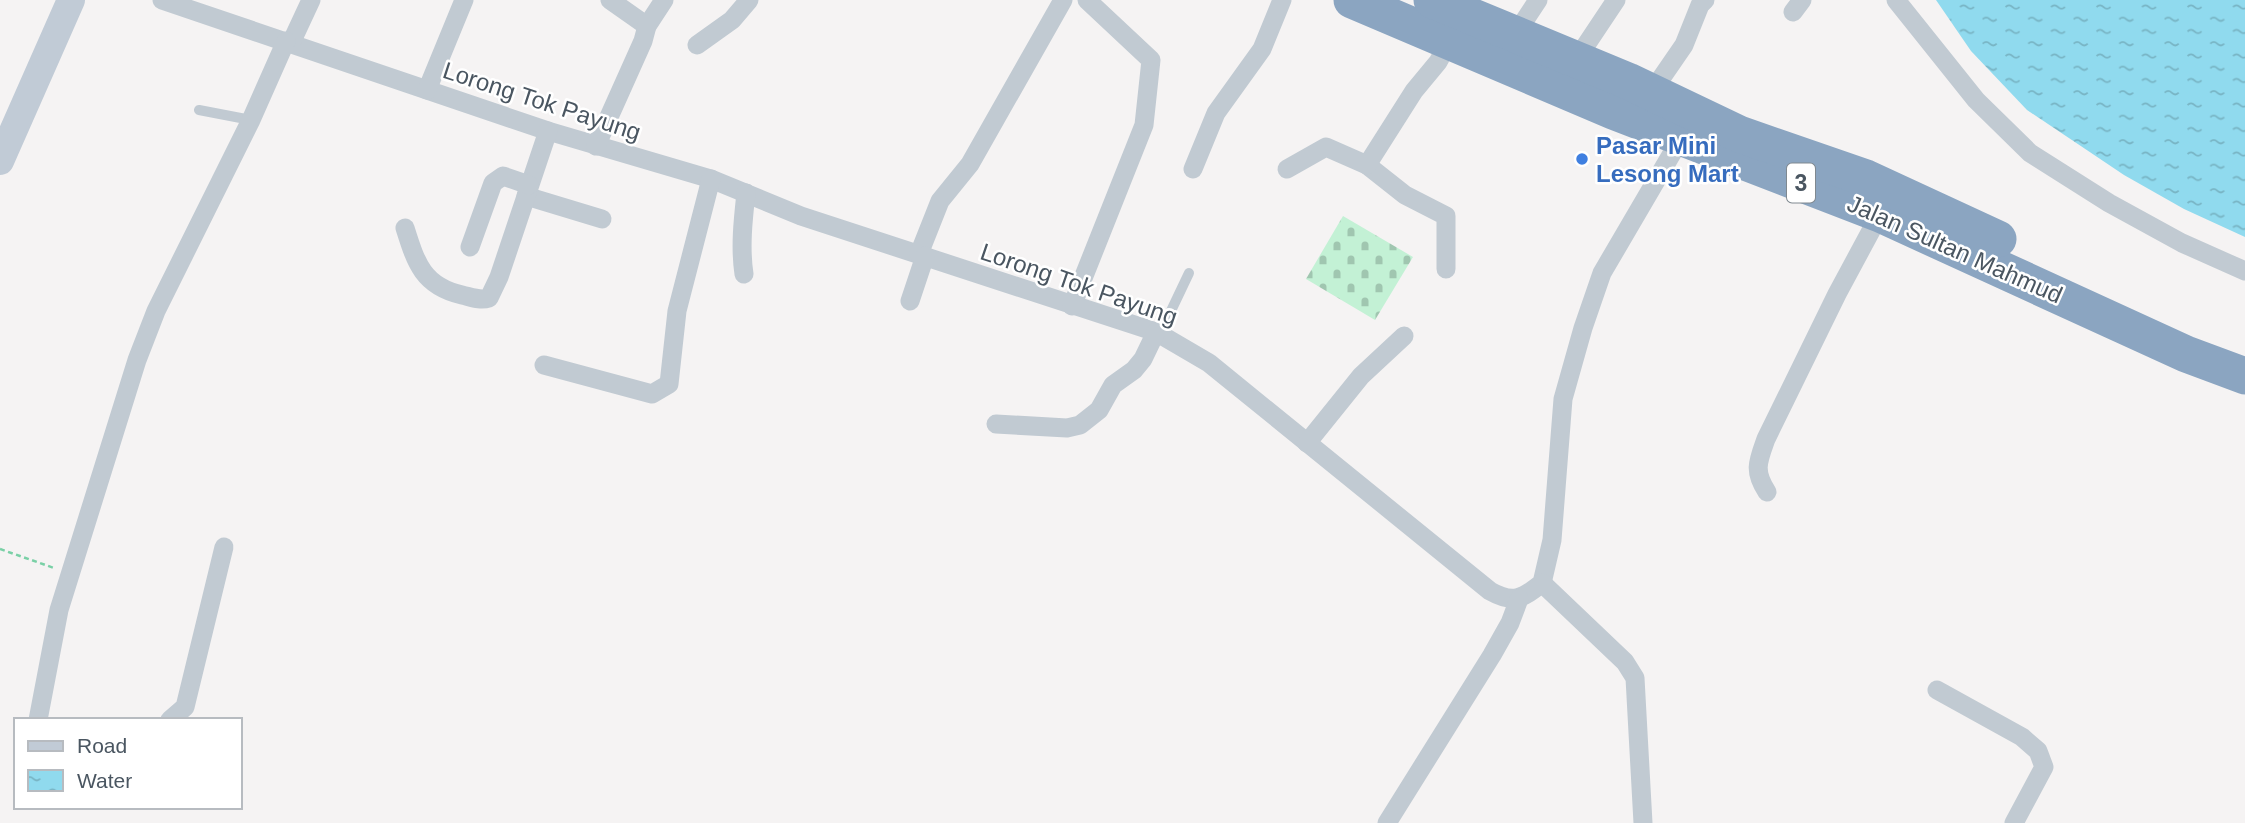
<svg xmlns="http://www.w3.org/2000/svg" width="2245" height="823" viewBox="0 0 2245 823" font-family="Arial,sans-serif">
<defs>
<pattern id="cemetery-stones" width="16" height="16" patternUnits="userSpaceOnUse" patternTransform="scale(1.75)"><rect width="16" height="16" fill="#c3f1d5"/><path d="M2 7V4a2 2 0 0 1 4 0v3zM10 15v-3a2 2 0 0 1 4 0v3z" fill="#a0c6b0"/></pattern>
<pattern id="water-ripples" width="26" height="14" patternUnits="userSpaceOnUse" patternTransform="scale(1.75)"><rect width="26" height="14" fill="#90daee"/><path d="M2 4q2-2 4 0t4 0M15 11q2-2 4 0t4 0" fill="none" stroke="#78b4c4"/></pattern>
</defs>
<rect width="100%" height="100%" fill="#f5f3f3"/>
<path fill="url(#cemetery-stones)" d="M 1343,216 L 1413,257 L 1375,320 L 1306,279 Z"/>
<path fill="url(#water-ripples)" d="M 1936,0 L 2245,0 L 2245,237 L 2184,209 L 2124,175 L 2027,110 L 1971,51 Z"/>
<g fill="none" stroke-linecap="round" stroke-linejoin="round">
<path stroke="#7ad0a6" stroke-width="2.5" stroke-dasharray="5 3.5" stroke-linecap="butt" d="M 0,549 L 54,568"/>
<g stroke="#c1cad2" stroke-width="10">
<path d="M 199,110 L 251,120"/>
<path d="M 1160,334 L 1189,273"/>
</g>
<g stroke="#c1cad2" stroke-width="19">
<path d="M 162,0 L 548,131 L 711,179 L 801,216 L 1156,332 L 1209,363 L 1490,591 C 1513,604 1522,599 1542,583 L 1552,540 L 1563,399 L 1583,328 L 1602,273 L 1681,138"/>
<path d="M 610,0 L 647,26"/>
<path d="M 1896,0 L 1976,100 L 2030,153 L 2109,203 L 2182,243 L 2245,271"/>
<path d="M 1793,12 L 1802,0"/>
<path d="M 1515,35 L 1538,0"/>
<path d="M 291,43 L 311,0"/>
<path d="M 697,45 L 732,20 L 749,0"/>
<path d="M 1576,60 L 1616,0"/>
<path d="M 427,90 L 464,0"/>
<path d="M 1651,93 L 1684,45 L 1700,5 L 1705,0"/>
<path d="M 596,146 L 643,41 L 647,26 L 664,0"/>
<path d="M 1367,165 L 1405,195 L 1446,216 L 1446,269"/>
<path d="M 1193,169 L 1216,113 L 1262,49 L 1282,0"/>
<path d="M 1287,169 L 1326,147 L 1367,165 L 1414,91 L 1438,62 L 1449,42"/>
<path d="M 526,196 L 602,219"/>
<path d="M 405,228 C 416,263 423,286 462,295 C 471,297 480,301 489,298 L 499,277 L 548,131"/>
<path d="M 470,247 L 493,183 L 503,176 L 529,185"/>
<path d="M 919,254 L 940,201 L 970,164 L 1063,0"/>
<path d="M 744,274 C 740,248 743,220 746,193"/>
<path d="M 910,301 L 925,256"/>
<path d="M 1072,306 L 1144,125 L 1151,60 L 1087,0"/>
<path d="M 544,365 L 652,394 L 669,384 L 677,311 L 711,179"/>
<path d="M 996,424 L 1067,428 L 1080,425 L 1099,410 L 1113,385 L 1134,370 L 1143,359 L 1156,332"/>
<path d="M 1307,443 L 1361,376 L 1404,336"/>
<path d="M 1767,492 C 1753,471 1758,461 1766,439 L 1837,294 L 1880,214"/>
<path d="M 1542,583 L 1625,662 L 1635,678 L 1643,823"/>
<path d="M 1937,690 L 2022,737 L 2038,751 L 2044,767 L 2014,823"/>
<path d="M 38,720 L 59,610 L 137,360 L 156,311 L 251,120 L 286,41"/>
<path d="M 170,720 L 185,707 L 224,547"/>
<path d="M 1387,823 L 1492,655 L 1510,623 L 1519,599"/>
</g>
<path stroke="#c1cbd6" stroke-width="28" d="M 0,161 L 71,0"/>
<g stroke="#8ba5c1" stroke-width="37">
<path d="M 1352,0 L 1613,111 L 1880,214 L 2186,354 L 2245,376"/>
<path d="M 1432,0 L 1628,81 L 1739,134 L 1866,178 L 1998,239"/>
</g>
</g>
<circle fill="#3f7fe0" stroke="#fff" stroke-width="2.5" cx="1582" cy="159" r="7"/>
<g text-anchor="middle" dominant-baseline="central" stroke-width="5" stroke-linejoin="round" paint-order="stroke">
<rect fill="#fff" stroke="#808990" stroke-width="2" x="1787" y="163.5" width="28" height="39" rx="5"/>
<g font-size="23" font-weight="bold" fill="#4a5661">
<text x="1801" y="183">3</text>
</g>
<g font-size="24" fill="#4a5661" stroke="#fff">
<text transform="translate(542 101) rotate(18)">Lorong Tok Payung</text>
<text transform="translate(1955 249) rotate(24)">Jalan Sultan Mahmud</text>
<text transform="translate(1079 284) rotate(19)">Lorong Tok Payung</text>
</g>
<g font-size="24" font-weight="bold" fill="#366cbe" stroke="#fff" text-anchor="start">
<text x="1596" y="145">Pasar Mini<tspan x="1596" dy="28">Lesong Mart</tspan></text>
</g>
</g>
<rect x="14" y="718" width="228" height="91" fill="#ffffff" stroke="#b7bbc0" stroke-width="2"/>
<rect x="28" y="741" width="35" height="10" fill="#c1cbd6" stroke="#b7bbc0" stroke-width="2"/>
<text x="77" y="753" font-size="21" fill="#4a5661">Road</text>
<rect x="28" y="770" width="35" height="21" fill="url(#water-ripples)" stroke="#b7bbc0" stroke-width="2"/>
<text x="77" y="788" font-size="21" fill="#4a5661">Water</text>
</svg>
